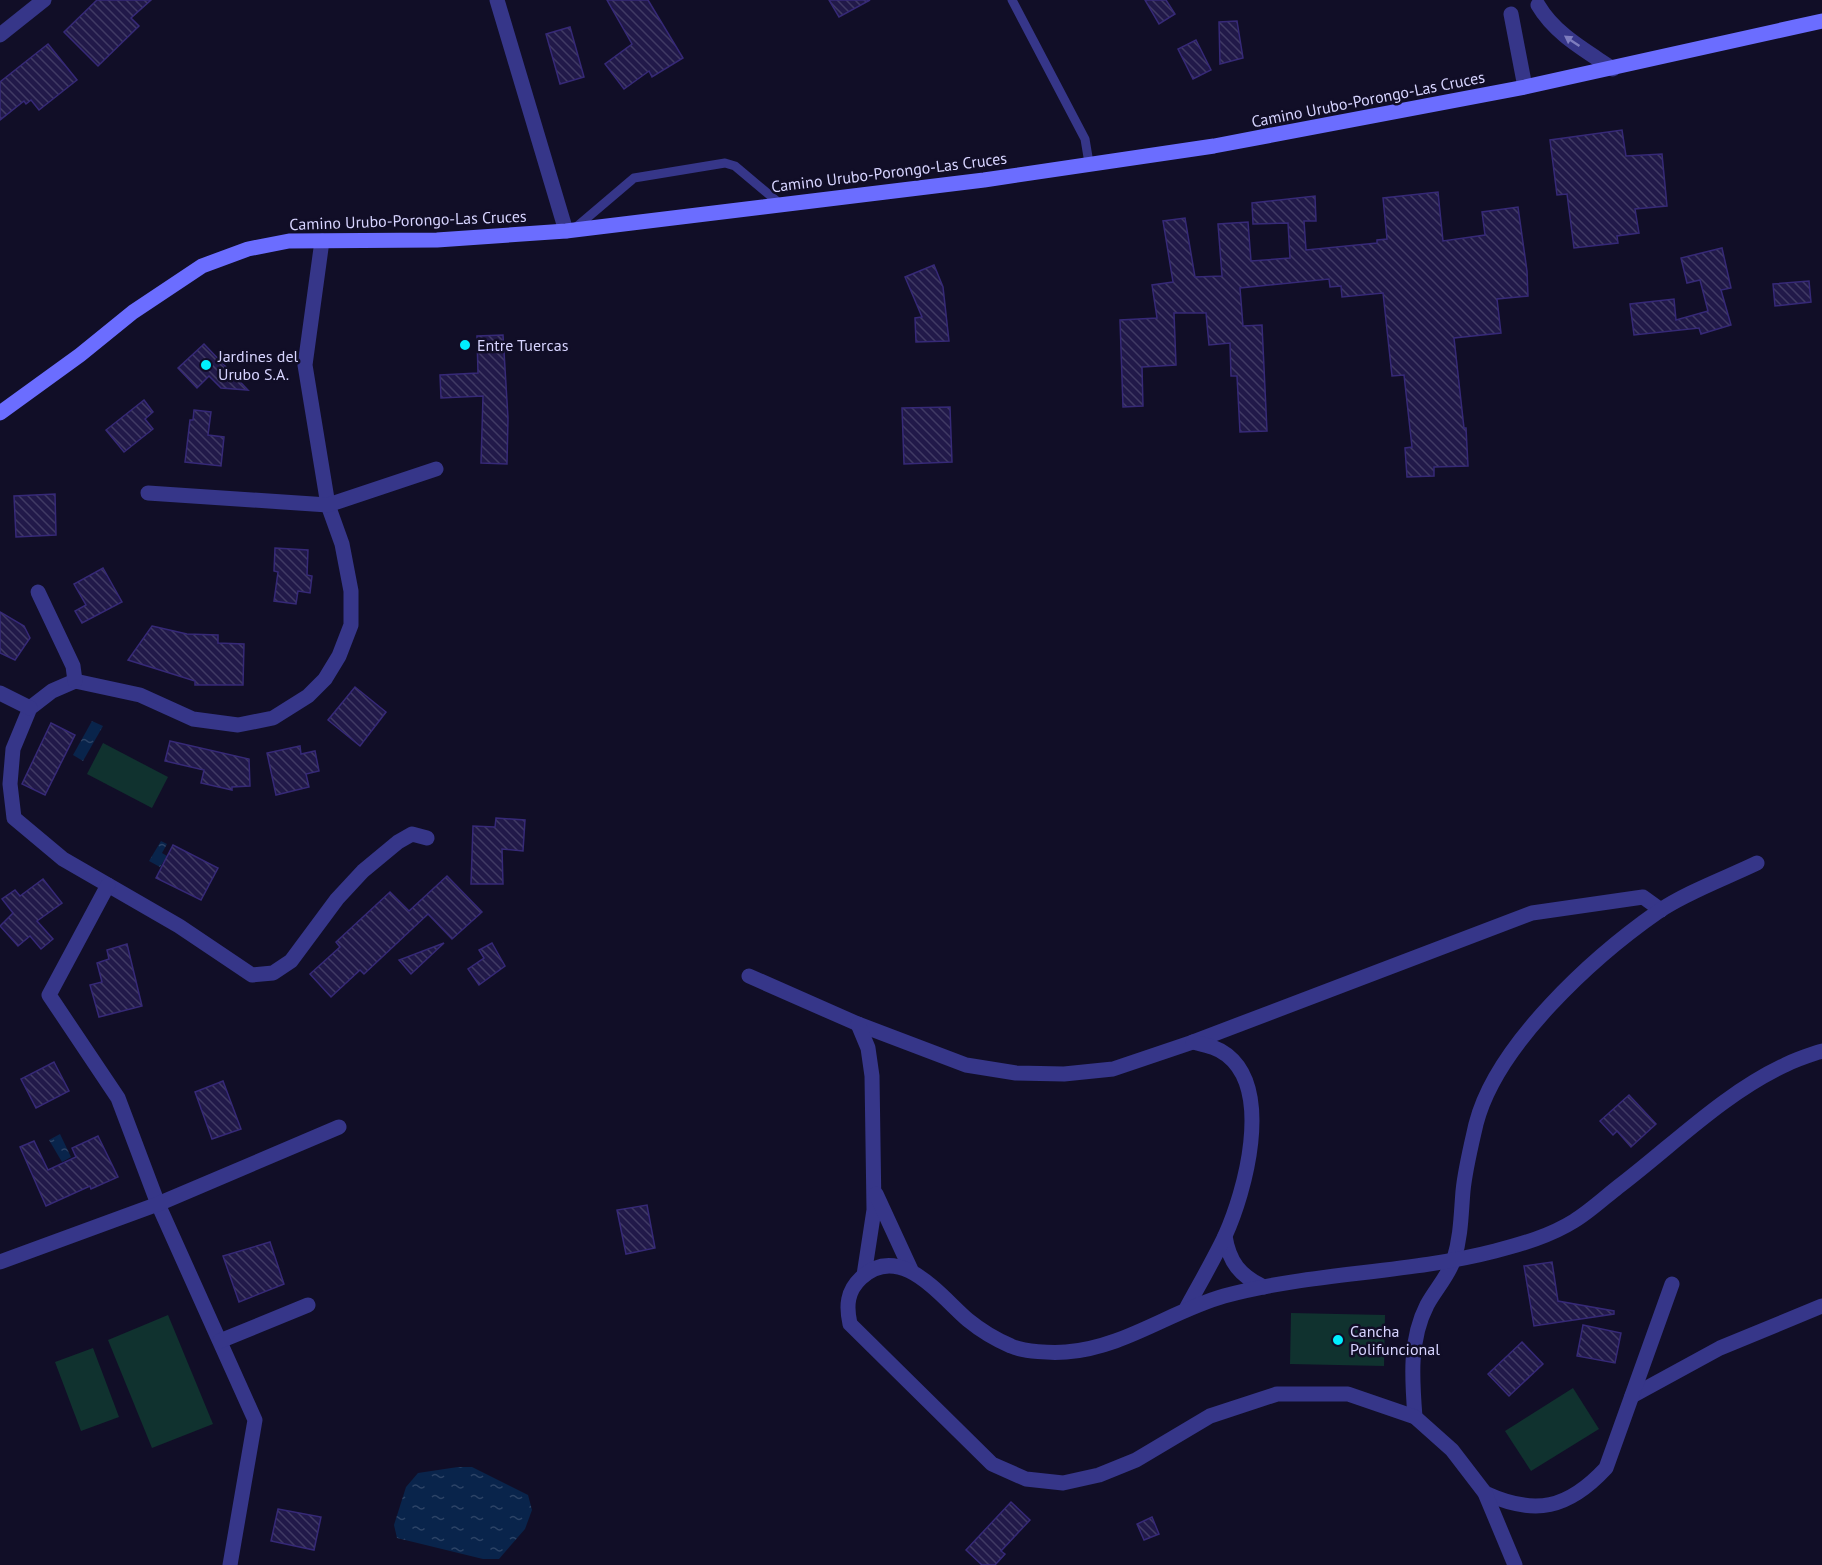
<svg xmlns="http://www.w3.org/2000/svg" width="1822" height="1565" viewBox="0 0 1822 1565" font-family="'PT Sans',sans-serif">
<defs>
<pattern id="water-ripples" width="26" height="14" patternUnits="userSpaceOnUse" patternTransform="scale(1.5)"><rect width="26" height="14" fill="#09244b"/><path d="M2 4q2-2 4 0t4 0M15 11q2-2 4 0t4 0" fill="none" stroke="#2c4366"/></pattern>
<pattern id="building-back-hatch" width="6" height="6" patternUnits="userSpaceOnUse" patternTransform="scale(1.5)"><rect width="6" height="6" fill="#211949"/><path d="M-1 5l2 2M0 0l6 6M5-1l2 2" fill="none" stroke="#403a64"/></pattern>
</defs>
<rect width="100%" height="100%" fill="#110e27"/>
<g fill="#10322f">
<path d="M 103,743 L 168,777 L 152,808 L 87,774 Z"/>
<path d="M 1291,1313 L 1385,1315 L 1384,1366 L 1290,1364 Z"/>
<path d="M 168,1315 L 213,1424 L 152,1448 L 108,1340 Z"/>
<path d="M 93,1348 L 119,1417 L 81,1431 L 55,1362 Z"/>
<path d="M 1573,1388 L 1599,1429 L 1531,1471 L 1505,1431 Z"/>
</g>
<g fill="url(#water-ripples)">
<path d="M 92,721 L 103,726 L 83,761 L 73,755 Z"/>
<path d="M 161,841 L 167,844 L 162,853 L 167,856 L 160,867 L 149,861 Z"/>
<path d="M 60,1134 L 71,1157 L 62,1162 L 49,1140 Z"/>
<path d="M 458,1467 L 472,1467 L 528,1495 L 532,1510 L 525,1529 L 499,1559 L 483,1559 L 397,1538 L 394,1525 L 406,1487 L 418,1473 Z"/>
</g>
<g fill="url(#building-back-hatch)" stroke="#362977" stroke-width="1.5">
<path d="M 97,0 L 151,0 L 131,18 L 139,26 L 98,66 L 64,32 Z"/>
<path d="M 607,0 L 648,0 L 683,58 L 652,77 L 649,71 L 624,89 L 605,64 L 632,44 Z"/>
<path d="M 829,0 L 870,0 L 839,17 Z"/>
<path d="M 1145,0 L 1166,0 L 1175,14 L 1159,24 Z"/>
<path d="M 1237,21 L 1243,58 L 1220,64 L 1219,22 Z"/>
<path d="M 570,27 L 584,77 L 560,84 L 546,34 Z"/>
<path d="M 1196,40 L 1211,70 L 1193,79 L 1178,49 Z"/>
<path d="M 48,44 L 77,80 L 39,110 L 31,100 L 26,104 L 24,101 L 0,120 L 0,82 Z"/>
<path d="M 1622,130 L 1626,156 L 1662,154 L 1667,206 L 1635,209 L 1639,233 L 1617,236 L 1618,243 L 1574,248 L 1567,194 L 1557,195 L 1550,140 Z"/>
<path d="M 1438,192 L 1443,241 L 1485,235 L 1482,212 L 1518,207 L 1527,271 L 1528,296 L 1497,299 L 1501,333 L 1454,338 L 1464,428 L 1466,428 L 1468,466 L 1434,467 L 1434,476 L 1407,477 L 1405,448 L 1412,447 L 1404,375 L 1392,376 L 1383,293 L 1342,297 L 1341,286 L 1330,287 L 1329,279 L 1240,288 L 1243,326 L 1262,325 L 1267,431 L 1240,432 L 1237,376 L 1231,376 L 1230,343 L 1209,345 L 1206,313 L 1174,313 L 1176,365 L 1142,367 L 1143,406 L 1123,407 L 1120,320 L 1157,318 L 1152,285 L 1173,282 L 1163,221 L 1185,218 L 1195,277 L 1222,276 L 1218,224 L 1248,222 L 1251,261 L 1290,258 L 1288,223 L 1253,224 L 1252,203 L 1315,196 L 1316,221 L 1304,221 L 1306,250 L 1377,243 L 1377,240 L 1387,239 L 1383,198 Z"/>
<path d="M 1722,248 L 1731,288 L 1721,290 L 1731,325 L 1701,334 L 1699,328 L 1634,335 L 1630,304 L 1674,299 L 1676,320 L 1708,311 L 1700,280 L 1687,283 L 1681,258 Z"/>
<path d="M 934,265 L 943,287 L 949,341 L 916,342 L 915,318 L 922,317 L 905,277 Z"/>
<path d="M 1809,281 L 1811,302 L 1775,306 L 1773,284 Z"/>
<path d="M 503,335 L 508,418 L 507,464 L 481,463 L 483,396 L 441,398 L 440,375 L 478,373 L 477,336 Z"/>
<path d="M 204,344 L 248,390 L 221,388 L 209,376 L 197,388 L 178,368 Z"/>
<path d="M 144,400 L 153,412 L 145,419 L 153,429 L 124,452 L 106,430 Z"/>
<path d="M 950,407 L 952,462 L 904,464 L 902,408 Z"/>
<path d="M 194,410 L 211,412 L 208,435 L 224,437 L 221,466 L 185,462 L 190,420 L 193,420 Z"/>
<path d="M 55,494 L 56,535 L 16,537 L 14,496 Z"/>
<path d="M 275,548 L 308,550 L 307,575 L 312,576 L 310,593 L 298,591 L 296,604 L 274,601 L 278,572 L 274,571 Z"/>
<path d="M 103,568 L 122,602 L 82,623 L 75,611 L 86,605 L 74,584 Z"/>
<path d="M 0,612 L 24,626 L 30,638 L 15,660 L 0,653 Z"/>
<path d="M 152,626 L 187,634 L 218,635 L 218,643 L 244,644 L 243,685 L 195,685 L 195,681 L 128,660 Z"/>
<path d="M 355,687 L 386,712 L 360,746 L 328,720 Z"/>
<path d="M 51,723 L 75,735 L 45,795 L 22,784 Z"/>
<path d="M 170,741 L 249,759 L 250,786 L 232,787 L 232,790 L 201,783 L 204,770 L 165,761 Z"/>
<path d="M 300,746 L 301,754 L 315,751 L 319,771 L 306,774 L 309,787 L 276,795 L 267,753 Z"/>
<path d="M 496,818 L 525,820 L 523,851 L 502,849 L 503,884 L 471,884 L 473,826 L 495,827 Z"/>
<path d="M 173,845 L 218,868 L 201,900 L 156,878 Z"/>
<path d="M 447,876 L 482,912 L 452,939 L 428,914 L 364,974 L 360,970 L 331,997 L 310,974 L 340,947 L 336,942 L 390,892 L 409,911 Z"/>
<path d="M 43,879 L 62,903 L 37,921 L 53,939 L 41,949 L 30,936 L 18,946 L 0,926 L 13,913 L 2,899 L 15,890 L 20,896 Z"/>
<path d="M 444,943 L 411,974 L 399,960 Z"/>
<path d="M 492,943 L 505,966 L 479,985 L 468,969 L 484,958 L 479,950 Z"/>
<path d="M 127,944 L 142,1006 L 99,1017 L 90,985 L 102,982 L 97,963 L 109,959 L 107,950 Z"/>
<path d="M 54,1062 L 69,1091 L 36,1108 L 21,1079 Z"/>
<path d="M 223,1081 L 241,1129 L 212,1139 L 195,1092 Z"/>
<path d="M 1629,1095 L 1656,1124 L 1631,1147 L 1617,1131 L 1613,1135 L 1600,1121 Z"/>
<path d="M 98,1136 L 118,1177 L 91,1189 L 90,1186 L 46,1206 L 20,1147 L 34,1141 L 48,1170 L 76,1157 L 72,1148 Z"/>
<path d="M 647,1205 L 655,1248 L 626,1254 L 617,1210 Z"/>
<path d="M 270,1242 L 284,1284 L 239,1302 L 223,1256 Z"/>
<path d="M 1552,1262 L 1558,1301 L 1614,1311 L 1614,1314 L 1534,1326 L 1524,1266 Z"/>
<path d="M 1583,1325 L 1621,1333 L 1615,1363 L 1577,1356 Z"/>
<path d="M 1522,1342 L 1543,1364 L 1509,1396 L 1488,1374 Z"/>
<path d="M 1011,1502 L 1030,1520 L 1001,1551 L 1005,1554 L 995,1565 L 982,1565 L 966,1550 Z"/>
<path d="M 278,1509 L 321,1517 L 314,1550 L 271,1541 Z"/>
<path d="M 1152,1517 L 1159,1534 L 1144,1540 L 1137,1524 Z"/>
</g>
<g fill="none" stroke-linecap="round" stroke-linejoin="round">
<g stroke="#363689" stroke-width="9">
<path d="M 1012,0 L 1085,139 L 1089,163"/>
<path d="M 574,229 L 634,178 L 725,163 L 735,166 L 779,203"/>
</g>
<g stroke="#363689" stroke-width="15">
<path d="M 1538,5 C 1555,34 1585,50 1613,69"/>
<path d="M 1511,14 L 1525,87"/>
<path d="M 0,35 L 44,0"/>
<path d="M 322,241 L 305,365 L 328,505 L 342,544 L 351,591 L 351,625 L 339,656 L 325,679 L 308,696 L 273,718 L 238,725 L 193,719 L 140,695 L 75,681 L 52,691 L 30,708 L 13,749 L 10,784 L 14,818 L 63,859 L 179,926 L 252,975 L 273,973 L 291,961 L 337,899 L 363,871 L 398,842 L 412,834 L 427,838"/>
<path d="M 148,493 L 328,505 L 436,469"/>
<path d="M 38,592 L 73,666 L 75,681"/>
<path d="M 0,693 L 30,708"/>
<path d="M 108,885 L 49,995 L 118,1098 L 158,1204 L 255,1420 L 230,1565"/>
<path d="M 749,976 L 858,1024 L 966,1065 L 1016,1073 L 1064,1074 L 1113,1069 L 1193,1042 L 1532,913 L 1643,897 L 1661,910"/>
<path d="M 858,1024 L 868,1048 L 872,1076 L 874,1210 L 864,1275"/>
<path d="M 876,1194 L 911,1270"/>
<path d="M 1225,1236 C 1229,1262 1240,1276 1264,1287"/>
<path d="M 0,1262 L 158,1204 L 339,1127"/>
<path d="M 1186,1309 C 1199,1285 1213,1261 1225,1236 C 1245,1192 1273,1091 1227,1055 C 1217,1047 1205,1045 1193,1042"/>
<path d="M 220,1341 L 308,1305"/>
<path d="M 1632,1396 L 1720,1348 L 1822,1306"/>
<path d="M 1415,1417 C 1412,1379 1409,1340 1427,1305 C 1435,1290 1449,1275 1454,1259 C 1461,1236 1461,1215 1463,1191 C 1465,1170 1471,1146 1476,1124 C 1496,1045 1593,957 1659,911 C 1687,892 1726,878 1757,863"/>
<path d="M 1485,1493 C 1535,1516 1568,1509 1606,1468 L 1672,1284"/>
<path d="M 1515,1565 L 1485,1493 L 1452,1450 L 1415,1417 L 1348,1394 L 1277,1394 L 1210,1416 L 1136,1460 L 1099,1475 L 1063,1483 L 1026,1479 L 992,1464 L 850,1324 C 846,1306 847,1291 861,1278 C 900,1241 941,1297 968,1320 C 979,1329 997,1340 1011,1346 C 1024,1352 1052,1353 1066,1352 C 1123,1348 1171,1311 1224,1296 C 1313,1272 1406,1274 1495,1251 C 1522,1244 1550,1236 1574,1221 C 1589,1212 1604,1198 1618,1187 C 1672,1146 1723,1094 1785,1065 C 1797,1059 1810,1055 1822,1051"/>
</g>
<path stroke="#363689" stroke-width="15" d="M 497,0 L 566,231"/>
<path stroke="#6b6dff" stroke-width="15" d="M 0,413 L 80,355 L 133,312 L 202,266 L 248,249 L 289,241 L 437,240 L 566,231 L 984,180 L 1214,146 L 1525,87 L 1822,21"/>
</g>
<defs><path id="oneway-solid" d="M-6-.8H1V-3.2L6.5 0L1 3.2V.8H-6Z" transform="scale(1.5)"/></defs>
<use fill="#7e7dbe" href="#oneway-solid" transform="translate(1572 41) rotate(-146)"/>
<g fill="#00efff" stroke="#110e27" stroke-width="2">
<circle cx="465" cy="345" r="6"/>
<circle cx="206" cy="365" r="6"/>
<circle cx="1338" cy="1340" r="6"/>
</g>
<g text-anchor="middle" dominant-baseline="central" stroke-width="5" stroke-linejoin="round" paint-order="stroke">
<g font-size="16" fill="#d7d4ff" stroke="#110e27">
<text transform="translate(1368 99) rotate(-11)">Camino Urubo-Porongo-Las Cruces</text>
<text transform="translate(889 172) rotate(-7)">Camino Urubo-Porongo-Las Cruces</text>
<text transform="translate(408 220) rotate(-2)">Camino Urubo-Porongo-Las Cruces</text>
</g>
<g font-size="16" fill="#d7d4ff" stroke="#110e27" text-anchor="start">
<text x="477" y="345">Entre Tuercas</text>
<text x="218" y="356">Jardines del<tspan x="218" dy="18">Urubo S.A.</tspan></text>
<text x="1350" y="1331">Cancha<tspan x="1350" dy="18">Polifuncional</tspan></text>
</g>
</g>
</svg>
